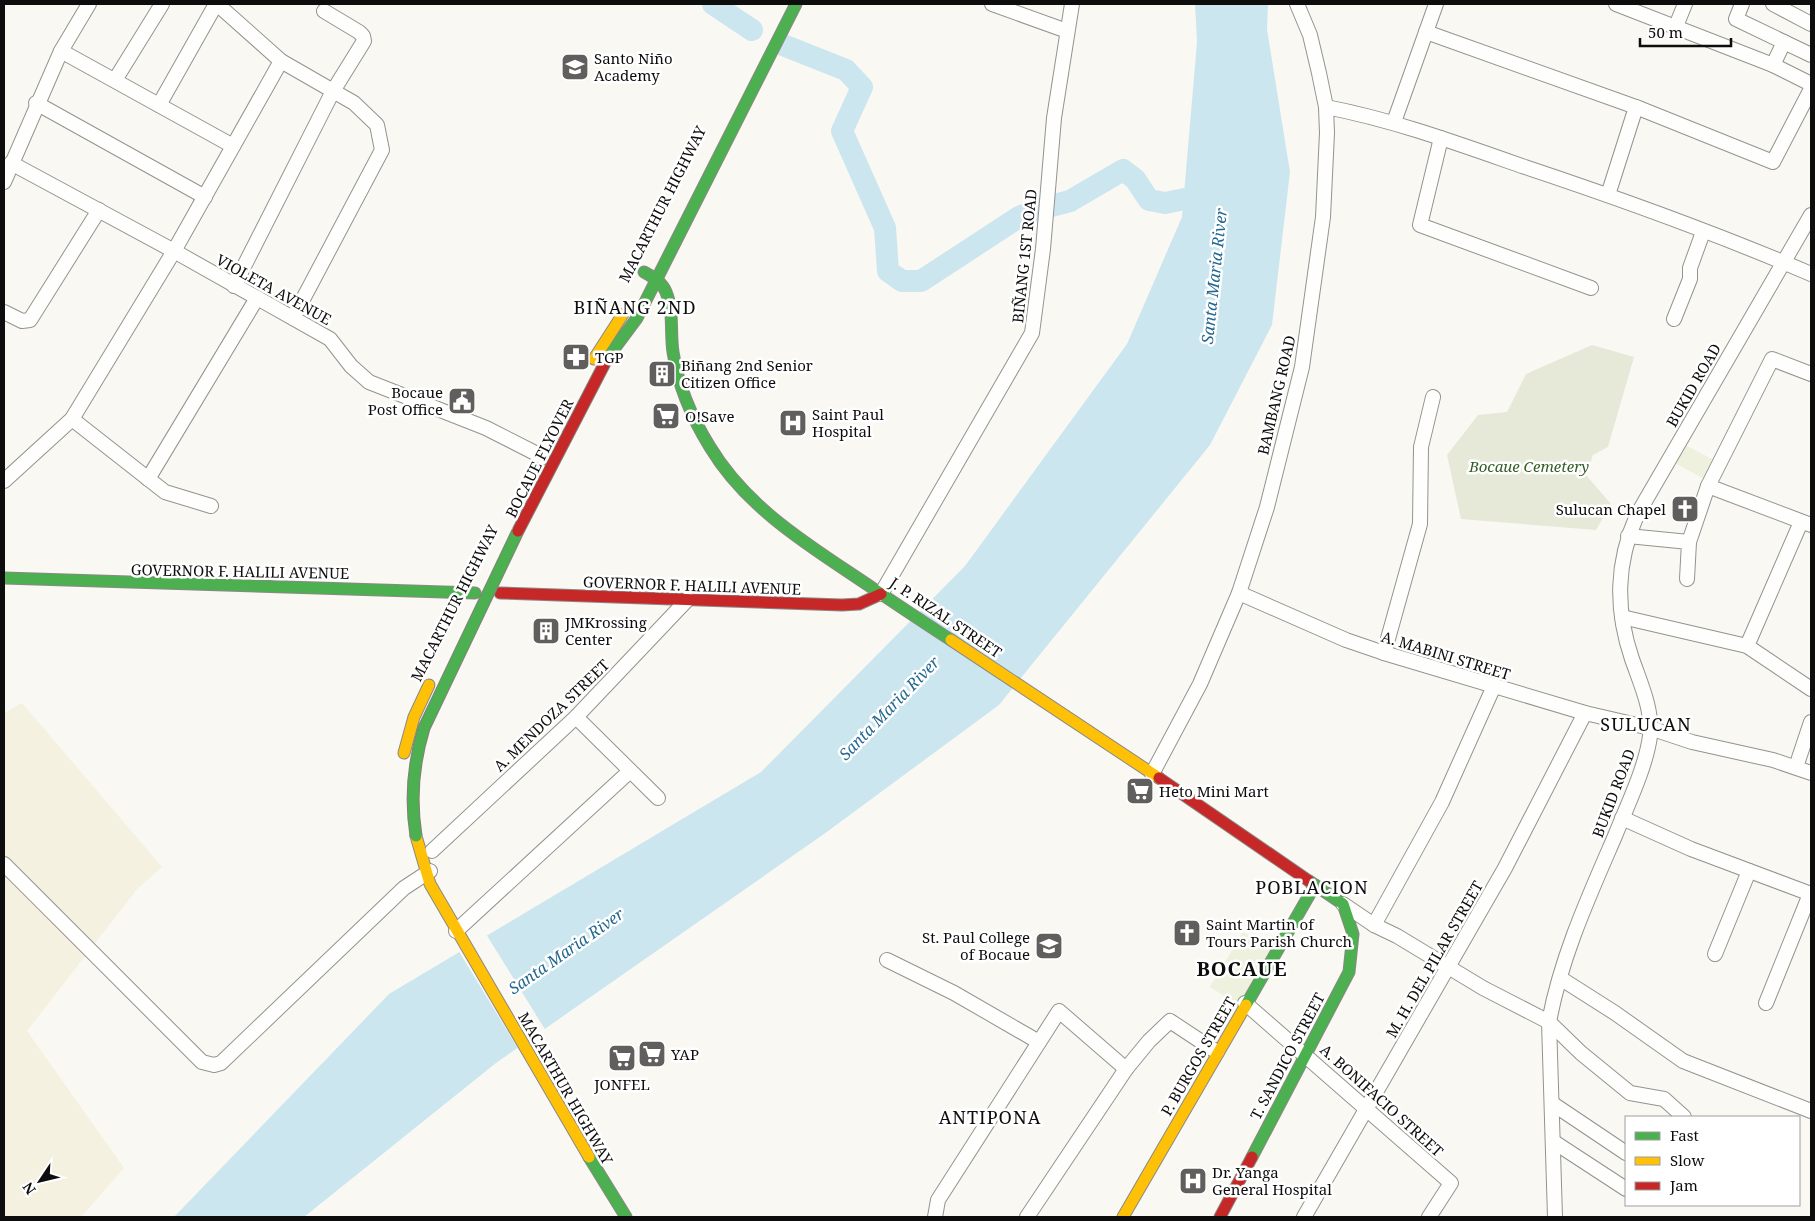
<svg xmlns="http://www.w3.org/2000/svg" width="1815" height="1221" viewBox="0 0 1815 1221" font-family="'Noto Serif',serif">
<rect width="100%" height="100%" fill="#faf8f2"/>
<path fill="#f4f1e0" d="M 22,703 L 162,867 L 137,889 L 27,1031 L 124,1168 L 81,1217 L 4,1217 L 4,713 Z"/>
<path fill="#e6e9d8" d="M 1592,345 L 1634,357 L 1608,447 L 1593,455 L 1586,475 L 1611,504 L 1596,530 L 1461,519 L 1447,455 L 1478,415 L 1507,412 L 1526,374 Z"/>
<g fill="#edf1de">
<path d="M 1683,444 L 1718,462 L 1708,481 L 1673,462 Z"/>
<path d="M 1243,932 L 1272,950 L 1239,1005 L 1210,987 Z"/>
</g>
<path fill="#cce6f0" d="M 1195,4 L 1268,4 L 1267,29 L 1290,172 L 1272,325 L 1210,445 L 999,705 L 824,834 L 496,1063 L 304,1217 L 174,1217 L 389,994 L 761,772 L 965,566 L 1127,344 L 1182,217 L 1197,42 Z"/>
<path fill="#faf8f2" d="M 486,934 L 546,1031 L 519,1050 L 458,950 Z"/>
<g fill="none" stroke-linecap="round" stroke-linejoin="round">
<g stroke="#cce6f0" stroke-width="22">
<path d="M 713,4 L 752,30"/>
<path d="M 783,45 L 846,70 L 862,87 L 842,131 L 885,228 L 888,271 L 902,281 L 921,281 L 1019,217 L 1040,209 L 1070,201 L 1123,170 L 1135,179 L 1149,200 L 1165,203 L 1214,193"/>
</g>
<defs>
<g id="street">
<path d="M 217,4 L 281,61 L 354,103 L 377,125 L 382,150 L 293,318"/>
<path d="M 992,4 L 1067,31"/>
<path d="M 1616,4 L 1773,65 L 1811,84"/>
<path d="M 1742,4 L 1736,19 L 1811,55"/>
<path d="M 1773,4 L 1811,24"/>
<path d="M 1676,26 L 1685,4"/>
<path d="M 1426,32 L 1636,107 L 1773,162 L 1811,89"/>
<path d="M 61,51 L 233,146"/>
<path d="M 1773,65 L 1784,42"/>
<path d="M 115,80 L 162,4"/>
<path d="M 36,103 L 205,197"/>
<path d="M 159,105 L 216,4"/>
<path d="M 1326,107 C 1394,120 1459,144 1525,167 C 1621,199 1718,234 1811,274"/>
<path d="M 1394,122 L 1436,4"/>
<path d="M 1441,138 L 1420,225 L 1591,288"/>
<path d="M 11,163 L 174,251 L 330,339 L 351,366 L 369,382 L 486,428 L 543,457"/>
<path d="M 4,182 L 61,51 L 89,4"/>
<path d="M 1608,195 L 1636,107"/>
<path d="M 234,286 L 333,91 L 364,41 L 363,36 L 359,32 L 324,11"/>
<path d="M 4,312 L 22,321 L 30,320 L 99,210"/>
<path d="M 1674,319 L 1690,279 L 1690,268 L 1703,232"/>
<path d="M 72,419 L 165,492 L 211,506"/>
<path d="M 148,479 L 257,298"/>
<path d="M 4,481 L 72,419 L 174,251 L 281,61"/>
<path d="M 1708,486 L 1811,525"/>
<path d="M 1628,536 L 1689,542 L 1687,579"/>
<path d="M 1689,542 L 1708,486 L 1772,359 L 1811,374"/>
<path d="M 1239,593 L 1346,640 L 1384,653 L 1585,713 L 1650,728 L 1692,742 L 1773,760 L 1811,773"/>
<path d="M 881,594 L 1032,333 L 1043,249 L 1054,118 L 1072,4"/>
<path d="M 1622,617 L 1747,646 L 1811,689"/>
<path d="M 1747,646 L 1801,522"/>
<path d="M 1384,653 L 1420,524 L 1421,447 L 1433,397"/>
<path d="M 576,717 L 658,798"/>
<path d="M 1796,767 L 1811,722"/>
<path d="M 1152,774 L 1200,684 L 1239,593 L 1267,507 L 1302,367 L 1323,217 L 1327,133 L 1326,107 L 1319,73 L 1310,35 L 1297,4"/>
<path d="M 1622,818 L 1691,849 L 1811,894"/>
<path d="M 432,851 L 576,717 L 688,599"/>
<path d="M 4,864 L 202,1062 L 214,1065 L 221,1063 L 404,888 L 430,871"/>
<path d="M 1343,904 L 1374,925 L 1397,936 L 1483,988 L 1549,1022 L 1581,1053 L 1630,1093 L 1664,1099 L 1684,1117"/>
<path d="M 1374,925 L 1442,802 L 1494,686"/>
<path d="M 456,931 L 630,771"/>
<path d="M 1715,954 L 1749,871"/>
<path d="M 887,960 L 954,993 L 1039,1042"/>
<path d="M 1560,978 L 1615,1013 L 1683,1061 L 1811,1111"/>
<path d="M 1245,1003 L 1451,1183 L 1429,1217"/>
<path d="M 1766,1003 L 1810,894"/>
<path d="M 1553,1104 L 1626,1153"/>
<path d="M 1554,1142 L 1626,1189"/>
<path d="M 935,1217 L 938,1200 L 1059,1011 L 1126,1069"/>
<path d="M 1027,1217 L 1126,1069 L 1149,1041 L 1170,1021 L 1217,1052"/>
<path d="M 1304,1217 L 1505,868 L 1585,713"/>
<path d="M 1555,1217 L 1549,1022 C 1561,957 1589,896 1615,836 C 1627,806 1646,767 1650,736 C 1653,710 1640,682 1632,659 C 1615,609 1616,563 1637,515 L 1811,215"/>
</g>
<g id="fast">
<path d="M 644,272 C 653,277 662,282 666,292 C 674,311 670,332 673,352 C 678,385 692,418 710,447 C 743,502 797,538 850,573 C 883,595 917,618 951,640"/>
<path d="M 608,357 L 637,318 L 796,4"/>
<path d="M 4,578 L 475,593"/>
<path d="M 1246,1005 L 1315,885"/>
<path d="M 589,1157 L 626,1217"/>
<path d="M 1252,1157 L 1349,972 L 1353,934 L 1343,904 L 1309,881"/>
</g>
<g id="slow">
<path d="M 594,359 L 623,314"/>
<path d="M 951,640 L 1159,778"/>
<path d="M 404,753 L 414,717 L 429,685"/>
<path d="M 416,836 L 430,884 L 589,1157"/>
<path d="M 1123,1217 L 1246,1005"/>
</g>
<g id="jam">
<path d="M 500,593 L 842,605 L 859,604 L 881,594"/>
<path d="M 1159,778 L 1309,881"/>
<path d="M 1220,1217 L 1252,1157"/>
</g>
</defs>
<use href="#street" stroke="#949390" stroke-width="16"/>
<use href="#fast" stroke="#8a8987" stroke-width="13"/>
<use href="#slow" stroke="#8a8987" stroke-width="13"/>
<use href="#jam" stroke="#8a8987" stroke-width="13"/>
<use href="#street" stroke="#fefefd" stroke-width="14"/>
<use href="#fast" stroke="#4caf50" stroke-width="11"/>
<use href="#slow" stroke="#ffc107" stroke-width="11"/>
<use href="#jam" stroke="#c62828" stroke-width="11"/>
<defs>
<path id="fast-bridge" d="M 416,836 C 410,798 413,764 424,728 L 518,531"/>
<path id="jam-bridge" d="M 518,531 L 608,357"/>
</defs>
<use href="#fast-bridge" stroke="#81807d" stroke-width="13" stroke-linecap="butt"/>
<use href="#jam-bridge" stroke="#81807d" stroke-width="13" stroke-linecap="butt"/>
<use href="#fast-bridge" stroke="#4caf50" stroke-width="11"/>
<use href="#jam-bridge" stroke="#c62828" stroke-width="11"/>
</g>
<defs>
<symbol id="school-square" viewBox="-11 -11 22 22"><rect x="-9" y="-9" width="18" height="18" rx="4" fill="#605f5d" stroke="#fff"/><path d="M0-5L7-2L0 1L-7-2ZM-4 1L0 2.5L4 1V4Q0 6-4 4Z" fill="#fff"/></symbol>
<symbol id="pharmacy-square" viewBox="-11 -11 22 22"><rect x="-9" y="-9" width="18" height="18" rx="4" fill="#605f5d" stroke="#fff"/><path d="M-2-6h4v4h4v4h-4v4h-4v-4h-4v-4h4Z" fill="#fff"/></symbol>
<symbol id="building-square" viewBox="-11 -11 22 22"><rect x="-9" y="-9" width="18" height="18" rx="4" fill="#605f5d" stroke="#fff"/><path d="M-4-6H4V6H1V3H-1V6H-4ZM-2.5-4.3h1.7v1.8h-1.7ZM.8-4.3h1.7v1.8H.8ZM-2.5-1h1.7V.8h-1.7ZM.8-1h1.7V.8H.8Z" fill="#fff"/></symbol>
<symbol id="civic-square" viewBox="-11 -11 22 22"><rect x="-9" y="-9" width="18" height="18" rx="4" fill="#605f5d" stroke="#fff"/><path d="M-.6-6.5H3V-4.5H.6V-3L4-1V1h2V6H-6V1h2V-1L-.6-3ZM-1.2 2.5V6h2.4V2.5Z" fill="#fff"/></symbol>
<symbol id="supermarket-square" viewBox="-11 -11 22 22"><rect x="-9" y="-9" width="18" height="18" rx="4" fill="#605f5d" stroke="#fff"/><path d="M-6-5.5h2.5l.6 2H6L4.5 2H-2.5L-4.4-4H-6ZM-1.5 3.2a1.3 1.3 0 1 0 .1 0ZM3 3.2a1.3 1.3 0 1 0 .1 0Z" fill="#fff"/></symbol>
<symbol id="hospital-square" viewBox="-11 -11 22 22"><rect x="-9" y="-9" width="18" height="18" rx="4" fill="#605f5d" stroke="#fff"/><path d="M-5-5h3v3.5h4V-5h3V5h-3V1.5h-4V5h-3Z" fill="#fff"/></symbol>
<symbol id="church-square" viewBox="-11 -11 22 22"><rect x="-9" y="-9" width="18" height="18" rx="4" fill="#605f5d" stroke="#fff"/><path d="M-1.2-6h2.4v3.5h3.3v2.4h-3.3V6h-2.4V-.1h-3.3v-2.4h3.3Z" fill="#fff"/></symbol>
<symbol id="university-square" viewBox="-11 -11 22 22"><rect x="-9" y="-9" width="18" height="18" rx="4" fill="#605f5d" stroke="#fff"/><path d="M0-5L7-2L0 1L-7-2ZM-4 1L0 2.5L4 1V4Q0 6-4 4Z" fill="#fff"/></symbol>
</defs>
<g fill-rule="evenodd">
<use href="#school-square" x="559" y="51" width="32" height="32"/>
<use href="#pharmacy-square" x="560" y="341" width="32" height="32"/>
<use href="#building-square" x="646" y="358" width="32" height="32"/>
<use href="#civic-square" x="446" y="385" width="32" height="32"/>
<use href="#supermarket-square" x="650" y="400" width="32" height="32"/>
<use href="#hospital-square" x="777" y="407" width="32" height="32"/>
<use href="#church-square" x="1669" y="493" width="32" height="32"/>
<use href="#building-square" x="530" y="615" width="32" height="32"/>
<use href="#supermarket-square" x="1124" y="775" width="32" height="32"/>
<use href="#church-square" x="1171" y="917" width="32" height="32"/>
<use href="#university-square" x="1033" y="930" width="32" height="32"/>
<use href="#supermarket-square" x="636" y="1038" width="32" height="32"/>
<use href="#supermarket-square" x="606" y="1042" width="32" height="32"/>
<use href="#hospital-square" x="1177" y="1165" width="32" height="32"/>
</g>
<g text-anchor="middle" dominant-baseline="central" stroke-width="5" stroke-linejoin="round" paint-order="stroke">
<g font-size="15" fill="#0d0d0d" stroke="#fff" text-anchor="start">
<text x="594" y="58">Santo Niño<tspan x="594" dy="17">Academy</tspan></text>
<text x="595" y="357">TGP</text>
<text x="681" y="365">Biñang 2nd Senior<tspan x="681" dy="17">Citizen Office</tspan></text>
<text x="443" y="392" text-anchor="end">Bocaue<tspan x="443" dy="17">Post Office</tspan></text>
<text x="812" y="414">Saint Paul<tspan x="812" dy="17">Hospital</tspan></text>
<text x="685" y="416">O!Save</text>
<text x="1666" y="509" text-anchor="end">Sulucan Chapel</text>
<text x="565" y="622">JMKrossing<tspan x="565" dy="17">Center</tspan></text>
<text x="1159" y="791">Heto Mini Mart</text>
<text x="1206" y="924">Saint Martin of<tspan x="1206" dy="17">Tours Parish Church</tspan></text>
<text x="1030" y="937" text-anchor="end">St. Paul College<tspan x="1030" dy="17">of Bocaue</tspan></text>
<text x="671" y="1054">YAP</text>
<text x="622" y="1084" text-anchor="middle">JONFEL</text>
<text x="1212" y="1172">Dr. Yanga<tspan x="1212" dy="17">General Hospital</tspan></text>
</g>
<g font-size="15" fill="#0d0d0d" stroke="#fff">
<text transform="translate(662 204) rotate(-63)">MACARTHUR HIGHWAY</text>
<text transform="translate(1024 256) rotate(-84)">BIÑANG 1ST ROAD</text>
<text transform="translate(274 289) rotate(29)">VIOLETA AVENUE</text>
<text transform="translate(1693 385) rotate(-60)">BUKID ROAD</text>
<text transform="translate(1276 395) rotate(-77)">BAMBANG ROAD</text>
<text transform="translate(539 458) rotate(-63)">BOCAUE FLYOVER</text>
<text transform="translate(240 571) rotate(1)">GOVERNOR F. HALILI AVENUE</text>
<text transform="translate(692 585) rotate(2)">GOVERNOR F. HALILI AVENUE</text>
<text transform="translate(454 603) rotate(-63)">MACARTHUR HIGHWAY</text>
<text transform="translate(946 617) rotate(34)">J. P. RIZAL STREET</text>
<text transform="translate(1446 655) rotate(17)">A. MABINI STREET</text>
<text transform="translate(551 715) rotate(-44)">A. MENDOZA STREET</text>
<text transform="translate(1613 793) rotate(-69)">BUKID ROAD</text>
<text transform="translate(1434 959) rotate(-60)">M. H. DEL PILAR STREET</text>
<text transform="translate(1198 1056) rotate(-60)">P. BURGOS STREET</text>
<text transform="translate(1287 1056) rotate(-62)">T. SANDICO STREET</text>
<text transform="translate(566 1088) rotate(60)">MACARTHUR HIGHWAY</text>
<text transform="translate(1382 1100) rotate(42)">A. BONIFACIO STREET</text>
</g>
<g font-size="15" font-style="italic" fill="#345d25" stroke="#fff">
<text x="1529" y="466">Bocaue Cemetery</text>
</g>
<g font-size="16" font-style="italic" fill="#246890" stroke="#fff">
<text transform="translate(1214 276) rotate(-84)">Santa Maria River</text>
<text transform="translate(889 708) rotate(-46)">Santa Maria River</text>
<text transform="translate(566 951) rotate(-35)">Santa Maria River</text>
</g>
<g font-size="18" letter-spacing="1" fill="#0d0d0d" stroke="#fff">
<text x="635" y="307">BIÑANG 2ND</text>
<text x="1646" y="724">SULUCAN</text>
<text x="1312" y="887">POBLACION</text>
<text x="990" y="1117">ANTIPONA</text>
</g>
<g font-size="20" font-weight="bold" letter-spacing="1" fill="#0d0d0d" stroke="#fff">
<text x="1242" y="968">BOCAUE</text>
</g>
</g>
<rect width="1815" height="1221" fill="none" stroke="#0d0d0d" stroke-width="10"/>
<rect x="1625" y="1116" width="175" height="90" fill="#ffffff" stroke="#9e9e9e"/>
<rect x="1635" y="1132" width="25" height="8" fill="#4caf50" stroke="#9e9e9e"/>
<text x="1670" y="1141" font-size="15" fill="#0d0d0d">Fast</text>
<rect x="1635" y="1157" width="25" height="8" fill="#ffc107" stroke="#9e9e9e"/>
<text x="1670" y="1166" font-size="15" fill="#0d0d0d">Slow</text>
<rect x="1635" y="1182" width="25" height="8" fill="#c62828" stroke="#9e9e9e"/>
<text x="1670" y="1191" font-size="15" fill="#0d0d0d">Jam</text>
<g transform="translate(40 1181) rotate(235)" stroke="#ffffff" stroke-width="4" paint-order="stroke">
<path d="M0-4L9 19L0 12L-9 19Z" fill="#0d0d0d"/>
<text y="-8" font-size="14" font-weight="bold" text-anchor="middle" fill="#0d0d0d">N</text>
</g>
<path d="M1640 38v8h91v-8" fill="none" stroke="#0d0d0d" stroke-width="2.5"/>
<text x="1648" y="38" font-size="15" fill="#0d0d0d" stroke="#ffffff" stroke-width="4" paint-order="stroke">50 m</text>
</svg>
